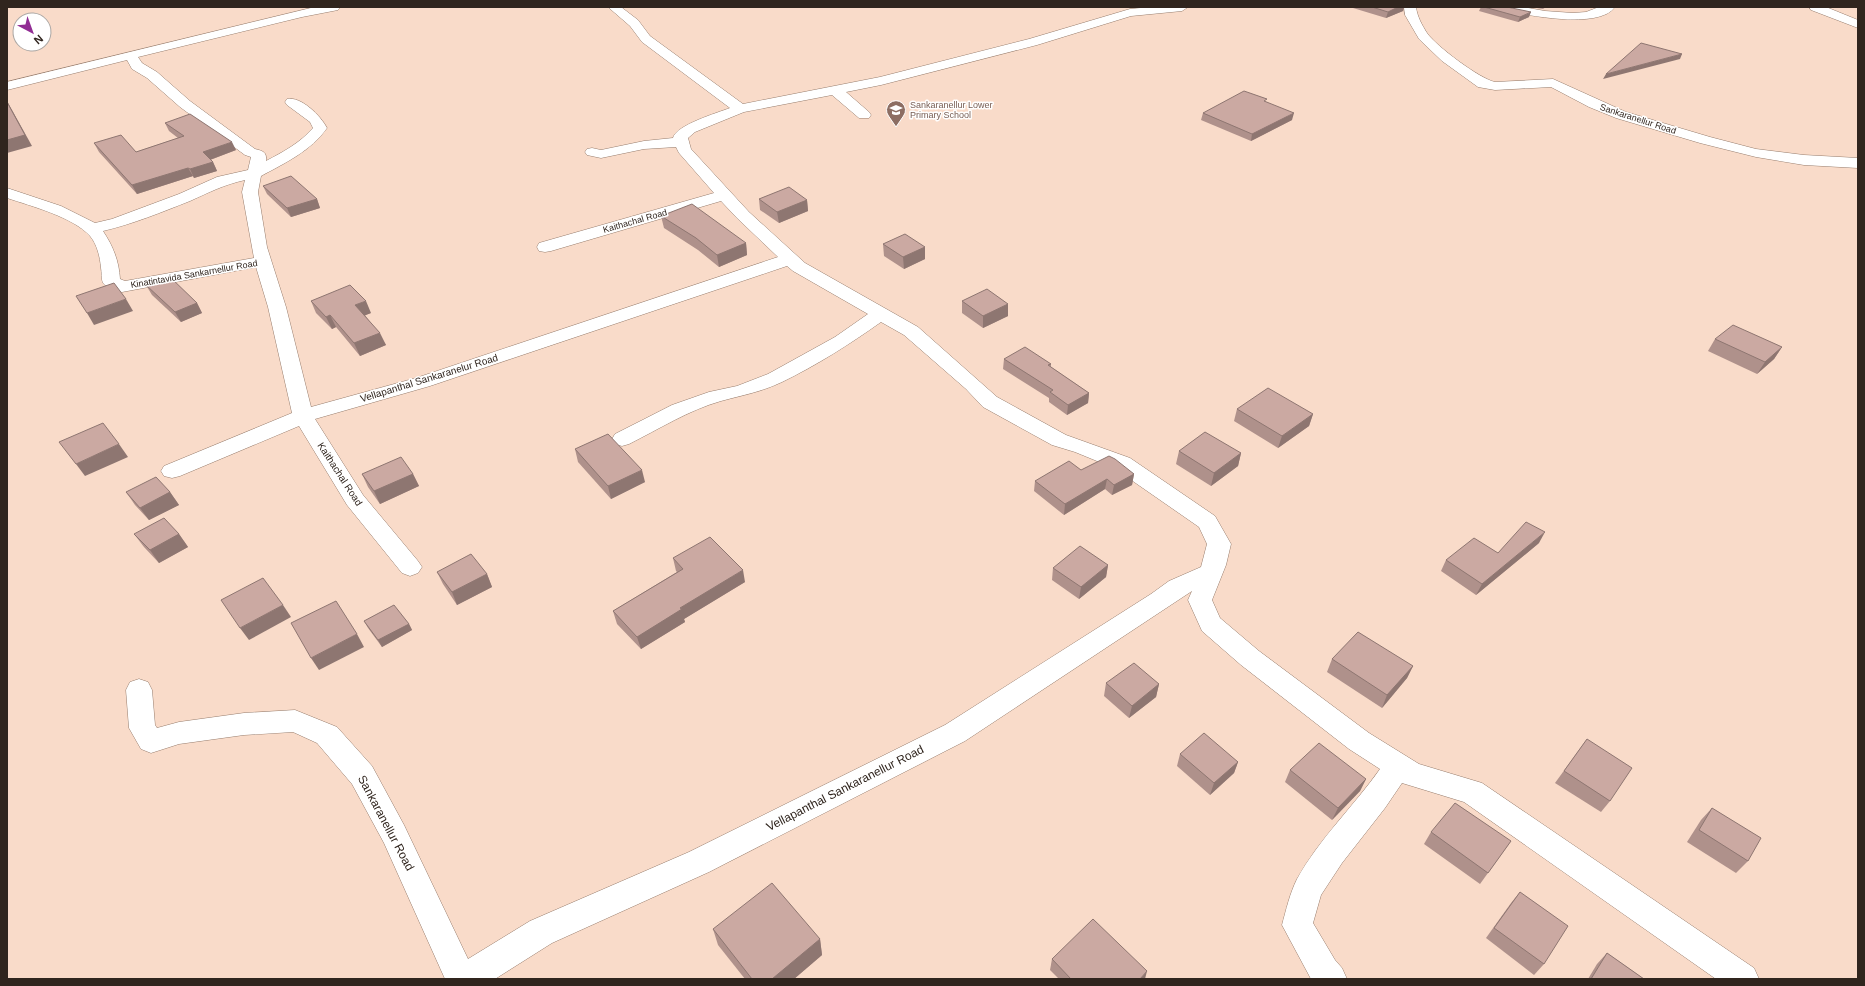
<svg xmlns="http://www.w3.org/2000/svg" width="1865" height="986" viewBox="0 0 1865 986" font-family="Helvetica,sans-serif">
<rect width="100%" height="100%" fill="#f9dbc9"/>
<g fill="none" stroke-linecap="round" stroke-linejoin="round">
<defs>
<g id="minor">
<path d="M 315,7 L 340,7 L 338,10 L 302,17 L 138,57 L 142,63 L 157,72 L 190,101 L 255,149 C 263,151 267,152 266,161 C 283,152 300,143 313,128 L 310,122 L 287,105 L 285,102 L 287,99 C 301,96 321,116 327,128 C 311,151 285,163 261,176 L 258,192 L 267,247 L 286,307 L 311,407 L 416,378 L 778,257 L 737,218 L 721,201 L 551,251 L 545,252 L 539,251 L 537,247 L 539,243 L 714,193 L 679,153 L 676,147 L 644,149 L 601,158 L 587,155 L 585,152 L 587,149 L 592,148 L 601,150 L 644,141 L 673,138 C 676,125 717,113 730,108 L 642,42 L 630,26 L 608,7 L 621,7 L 638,20 L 650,36 L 743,104 L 880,77 L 1029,39 L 1130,9 L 1151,7 L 1188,7 L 1182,11 L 1131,16 L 1037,45 L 881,85 L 846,92 L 869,112 L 871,115 L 869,118 L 859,118 L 832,95 L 744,112 L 695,132 L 688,138 L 691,149 L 749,212 L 805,263 L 918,327 L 997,397 L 1066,435 L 1130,458 L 1215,516 L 1231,544 L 1226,565 L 1212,600 L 1220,618 L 1259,651 L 1369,733 L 1419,764 L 1482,783 L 1754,968 L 1759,979 L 1716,979 L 1464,802 L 1402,783 L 1385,808 L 1342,863 L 1321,895 L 1313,923 L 1335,960 L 1342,968 L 1347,979 L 1311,979 L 1282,925 C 1286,910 1290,893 1297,879 C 1319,839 1354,806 1380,769 L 1349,749 L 1241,665 L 1202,631 L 1188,600 L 1192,591 L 965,741 L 709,872 L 552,943 L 495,979 L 445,979 L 384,843 L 352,784 L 317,743 L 293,732 L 244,735 L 179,744 L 151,753 L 141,749 L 129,728 L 126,690 L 130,682 L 139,679 L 148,682 L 152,690 L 155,725 L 157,728 L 179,722 L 244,713 L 295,710 L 337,727 L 372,766 L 404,825 L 468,959 L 530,921 L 689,852 L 945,725 L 1151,594 L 1169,581 L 1201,567 L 1207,544 L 1199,527 L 1114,468 L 1075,452 L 1052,445 L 983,407 L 966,389 L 904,335 L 881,322 C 850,344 817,365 782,382 C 761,392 743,395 721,401 C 689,410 659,429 629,444 L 622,446 L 615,444 L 612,439 L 615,434 L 672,405 L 709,392 L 737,386 L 768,374 L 835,337 L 868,314 L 793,271 L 787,266 L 430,386 L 315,419 L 363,495 L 418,561 L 422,567 L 418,573 L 410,576 L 402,573 L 347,505 L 299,426 L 180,476 L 172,478 L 164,476 L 161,471 L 164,466 L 292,413 L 268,307 L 256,267 L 122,292 C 116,291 107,288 103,283 C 101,279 102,272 101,268 C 100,257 97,244 90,236 C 73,217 31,206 7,198 L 7,188 L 61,206 L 95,223 L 112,219 L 179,194 L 217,177 L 248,170 L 251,157 L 245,155 L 180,107 L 147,78 L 132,69 L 127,60 L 7,90 L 7,82 ZM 245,180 L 242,192 L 254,258 L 125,281 L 120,279 C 119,261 113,246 103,231 C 133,224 162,212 190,201 C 210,192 223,185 245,180 Z"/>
<path d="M 1404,7 L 1416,7 C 1417,16 1422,25 1427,33 C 1436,46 1480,79 1495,82 L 1553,79 L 1626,112 L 1710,137 L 1756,149 L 1804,155 L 1858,158 L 1858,168 L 1804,165 L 1756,157 L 1700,143 L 1616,118 L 1589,107 L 1551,87 L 1495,90 L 1478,87 L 1442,61 L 1419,39 L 1405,15 Z"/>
<path d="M 1501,7 L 1523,7 L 1545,11 L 1573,13 L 1586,12 L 1599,7 L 1615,7 C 1599,30 1526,15 1503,10 Z"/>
<path d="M 1809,7 L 1826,7 L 1858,20 L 1858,28 L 1811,10 Z"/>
</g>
</defs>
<use href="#minor" stroke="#977d6d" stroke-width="1"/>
<use href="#minor" fill="#fff" fill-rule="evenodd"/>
</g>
<g fill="#af918b">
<path d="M 1353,7 L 1404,7 L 1403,11 L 1386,18 L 1353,8 Z"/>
<path d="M 1481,7 L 1507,7 L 1529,17 L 1518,22 L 1479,11 Z"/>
<path d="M 1531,7 L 1546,7 L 1543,9 Z"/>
<path d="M 1267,102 L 1292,120 L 1251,141 L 1201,120 L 1203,113 Z"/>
<path d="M 165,123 L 236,150 L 210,160 L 213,162 L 217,171 L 194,178 L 193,176 L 137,194 L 99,152 L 94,143 L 136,152 L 178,138 L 169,131 Z"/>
<path d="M 263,186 L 317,199 L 320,208 L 291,217 L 267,194 Z"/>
<path d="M 759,199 L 807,200 L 808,211 L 779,223 L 760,210 Z"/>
<path d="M 661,216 L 746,243 L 747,255 L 719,267 L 698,250 L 664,228 Z"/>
<path d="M 883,244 L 925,247 L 925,259 L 904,269 L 884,256 Z"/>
<path d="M 146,285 L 197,303 L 202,313 L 181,322 L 152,295 Z"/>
<path d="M 311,301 L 371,313 L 365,315 L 386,345 L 360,356 L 336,327 L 332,329 L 316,313 Z"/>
<path d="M 962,301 L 1008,304 L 1008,316 L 983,328 L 962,313 Z"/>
<path d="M 1715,339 L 1782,347 L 1774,359 L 1757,374 L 1708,351 Z"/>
<path d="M 1004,359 L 1051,364 L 1051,367 L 1089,393 L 1088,403 L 1067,415 L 1049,402 L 1049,398 L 1003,369 Z"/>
<path d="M 1237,409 L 1313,414 L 1309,426 L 1278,448 L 1234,421 Z"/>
<path d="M 575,449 L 645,482 L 611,499 L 578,462 Z"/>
<path d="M 1179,451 L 1241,453 L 1238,466 L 1211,486 L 1176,464 Z"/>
<path d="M 1081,470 L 1134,474 L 1132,485 L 1112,495 L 1105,489 L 1064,515 L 1034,491 L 1035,481 Z"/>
<path d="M 362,474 L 413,474 L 419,486 L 380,504 L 368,487 Z"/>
<path d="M 126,492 L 170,492 L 179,505 L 149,520 L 135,505 Z"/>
<path d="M 134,534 L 179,534 L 188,547 L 159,563 L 144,547 Z"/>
<path d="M 1539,543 L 1476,595 L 1441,571 L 1446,560 L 1498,553 Z"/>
<path d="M 673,558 L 745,582 L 684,619 L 685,622 L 641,649 L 617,624 L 613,611 L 677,572 L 676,571 Z"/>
<path d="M 1108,565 L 1106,577 L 1079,599 L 1052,580 L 1053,568 Z"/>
<path d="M 437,572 L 487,574 L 492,587 L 457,605 L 443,584 Z"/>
<path d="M 364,621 L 409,624 L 412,630 L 382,647 L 368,628 Z"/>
<path d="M 1332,659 L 1413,666 L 1407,678 L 1382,708 L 1327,672 Z"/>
<path d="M 1106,683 L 1159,684 L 1156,697 L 1129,718 L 1104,696 Z"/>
<path d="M 1587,739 L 1610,801 L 1601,812 L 1555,783 Z"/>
<path d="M 1180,754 L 1238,762 L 1234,773 L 1210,795 L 1177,766 Z"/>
<path d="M 1290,770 L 1366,779 L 1360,791 L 1332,820 L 1285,782 Z"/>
<path d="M 1712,808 L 1748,861 L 1736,873 L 1687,842 L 1701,820 Z"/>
<path d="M 1431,832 L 1511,841 L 1480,884 L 1424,844 Z"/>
<path d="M 1520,892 L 1544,964 L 1534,975 L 1486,938 L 1511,903 Z"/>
<path d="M 713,929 L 820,939 L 822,955 L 794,979 L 745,979 L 718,945 Z"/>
<path d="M 1607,953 L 1644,979 L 1588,979 L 1597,964 Z"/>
<path d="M 1052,959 L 1145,979 L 1059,979 L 1050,970 Z"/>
</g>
<g fill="#8e7671">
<path d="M 1398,7 L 1404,7 L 1403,11 L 1386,18 L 1388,12 Z"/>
<path d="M 1531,12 L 1529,17 L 1518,22 L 1520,17 Z"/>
<path d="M 1682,54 L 1680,59 L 1603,79 L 1606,74 Z"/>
<path d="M 7,101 L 32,146 L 7,153 Z"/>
<path d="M 1294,113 L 1292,120 L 1251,141 L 1252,134 Z"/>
<path d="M 232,142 L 236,150 L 207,161 L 203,152 Z"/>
<path d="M 213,162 L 217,171 L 194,178 L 190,169 Z"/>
<path d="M 188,168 L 193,176 L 137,194 L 132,185 Z"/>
<path d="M 317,199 L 320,208 L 291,217 L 287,208 Z"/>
<path d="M 807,200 L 808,211 L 779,223 L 777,212 Z"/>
<path d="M 746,243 L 747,255 L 719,267 L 717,255 Z"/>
<path d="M 925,247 L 925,259 L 904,269 L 903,257 Z"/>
<path d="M 126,299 L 133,311 L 94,325 L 87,313 Z"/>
<path d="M 366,301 L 371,313 L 361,317 L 355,305 Z"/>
<path d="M 197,303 L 202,313 L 181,322 L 175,312 Z"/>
<path d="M 1008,304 L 1008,316 L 983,328 L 983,316 Z"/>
<path d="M 330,315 L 336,327 L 332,329 L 326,317 Z"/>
<path d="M 380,333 L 386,345 L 360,356 L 354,343 Z"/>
<path d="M 1782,347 L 1774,359 L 1757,374 L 1765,362 Z"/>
<path d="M 1089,393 L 1088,403 L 1067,415 L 1068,405 Z"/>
<path d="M 1313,414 L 1309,426 L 1278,448 L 1282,436 Z"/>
<path d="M 119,444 L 128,457 L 85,476 L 76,464 Z"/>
<path d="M 1241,453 L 1238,466 L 1211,486 L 1214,473 Z"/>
<path d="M 642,470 L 645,482 L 611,499 L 608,486 Z"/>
<path d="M 413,474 L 419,486 L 380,504 L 374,491 Z"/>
<path d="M 1134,474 L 1132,485 L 1112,495 L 1114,485 Z"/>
<path d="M 1107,479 L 1105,489 L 1064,515 L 1065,504 Z"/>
<path d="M 170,492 L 179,505 L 149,520 L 140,508 Z"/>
<path d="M 1545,532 L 1539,543 L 1476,595 L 1482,584 Z"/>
<path d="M 179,534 L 188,547 L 159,563 L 150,550 Z"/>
<path d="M 1108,565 L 1106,577 L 1079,599 L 1081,587 Z"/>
<path d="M 743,570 L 745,582 L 684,619 L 685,622 L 641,649 L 637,637 L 680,608 Z"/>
<path d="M 487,574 L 492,587 L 457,605 L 452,592 Z"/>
<path d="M 283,605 L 291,617 L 249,640 L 240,628 Z"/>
<path d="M 409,624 L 412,630 L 382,647 L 378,640 Z"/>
<path d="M 357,634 L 364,647 L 319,670 L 311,658 Z"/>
<path d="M 1413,666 L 1407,678 L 1382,708 L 1387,695 Z"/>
<path d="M 1159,684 L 1156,697 L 1129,718 L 1132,706 Z"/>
<path d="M 1238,762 L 1234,773 L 1210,795 L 1214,783 Z"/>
<path d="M 1366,779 L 1360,791 L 1332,820 L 1338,808 Z"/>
<path d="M 820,939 L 822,955 L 794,979 L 772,979 Z"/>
<path d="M 1147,971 L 1145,979 L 1140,979 Z"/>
</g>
<g fill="#cba9a2" stroke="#8e7671">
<path d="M 1372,7 L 1398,7 L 1388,12 Z"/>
<path d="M 1484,7 L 1507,7 L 1531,12 L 1520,17 Z"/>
<path d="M 1641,43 L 1682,54 L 1606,74 Z"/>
<path d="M 1244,91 L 1267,99 L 1264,101 L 1294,113 L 1252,134 L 1203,113 Z"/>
<path d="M 7,102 L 25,135 L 7,140 Z"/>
<path d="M 190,114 L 232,142 L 203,152 L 213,162 L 190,169 L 188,168 L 132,185 L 94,143 L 121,135 L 136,152 L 184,136 L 165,123 Z"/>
<path d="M 291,176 L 317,199 L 287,208 L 263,186 Z"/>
<path d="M 789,187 L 807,200 L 777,212 L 759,199 Z"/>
<path d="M 692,204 L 746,243 L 717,255 L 696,238 L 661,216 Z"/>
<path d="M 905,234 L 925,247 L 903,257 L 883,244 Z"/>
<path d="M 169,276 L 197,303 L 175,312 L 146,285 Z"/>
<path d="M 114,283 L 126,299 L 87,313 L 76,296 Z"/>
<path d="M 350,285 L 366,301 L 355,305 L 380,333 L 354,343 L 330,315 L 326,317 L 311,301 Z"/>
<path d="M 987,289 L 1008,304 L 983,316 L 962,301 Z"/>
<path d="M 1733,325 L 1782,347 L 1765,362 L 1715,339 Z"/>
<path d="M 1025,347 L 1051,364 L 1048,365 L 1089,393 L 1068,405 L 1050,392 L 1053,390 L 1004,359 Z"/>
<path d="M 1268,388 L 1313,414 L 1282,436 L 1237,409 Z"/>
<path d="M 103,423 L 119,444 L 76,464 L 59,442 Z"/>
<path d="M 1205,432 L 1241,453 L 1214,473 L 1179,451 Z"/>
<path d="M 608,434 L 642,470 L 608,486 L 575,449 Z"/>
<path d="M 1109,456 L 1115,459 L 1134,474 L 1114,485 L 1107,479 L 1065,504 L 1035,481 L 1069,461 L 1081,470 Z"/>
<path d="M 401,457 L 413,474 L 374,491 L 362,474 Z"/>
<path d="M 156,477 L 170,492 L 140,508 L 126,492 Z"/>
<path d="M 164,518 L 179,534 L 150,550 L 134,534 Z"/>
<path d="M 1526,522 L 1545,532 L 1482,584 L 1446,560 L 1474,538 L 1498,553 Z"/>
<path d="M 710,537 L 743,570 L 680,608 L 682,609 L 637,637 L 613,611 L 683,569 L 673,558 Z"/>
<path d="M 1080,546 L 1108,565 L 1081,587 L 1053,568 Z"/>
<path d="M 471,554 L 487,574 L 452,592 L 437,572 Z"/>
<path d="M 263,578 L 283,605 L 240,628 L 221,600 Z"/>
<path d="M 336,601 L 357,634 L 311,658 L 291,623 Z"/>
<path d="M 394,605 L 409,624 L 378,640 L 364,621 Z"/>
<path d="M 1358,632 L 1413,666 L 1387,695 L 1332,659 Z"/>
<path d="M 1134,663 L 1159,684 L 1132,706 L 1106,683 Z"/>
<path d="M 1204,733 L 1238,762 L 1214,783 L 1180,754 Z"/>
<path d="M 1587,739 L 1632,768 L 1610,801 L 1564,771 Z"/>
<path d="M 1319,743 L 1366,779 L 1338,808 L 1290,770 Z"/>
<path d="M 1455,803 L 1511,841 L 1488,873 L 1431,832 Z"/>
<path d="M 1712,808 L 1761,838 L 1748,861 L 1699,830 Z"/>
<path d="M 772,883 L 820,939 L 772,979 L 752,979 L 713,929 Z"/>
<path d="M 1520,892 L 1568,926 L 1544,964 L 1494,928 Z"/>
<path d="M 1093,919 L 1147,971 L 1140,979 L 1071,979 L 1052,959 Z"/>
<path d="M 1607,953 L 1644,979 L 1591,979 Z"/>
</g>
<defs>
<symbol id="school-pin" viewBox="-11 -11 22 30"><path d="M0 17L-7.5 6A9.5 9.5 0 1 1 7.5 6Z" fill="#8d6e63" stroke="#fff"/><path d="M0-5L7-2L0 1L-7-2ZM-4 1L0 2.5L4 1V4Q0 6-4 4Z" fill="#fff"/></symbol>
</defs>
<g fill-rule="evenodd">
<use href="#school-pin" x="885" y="99" width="22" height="30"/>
</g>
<g text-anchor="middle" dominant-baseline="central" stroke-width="3" stroke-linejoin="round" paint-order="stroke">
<g font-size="9" fill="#785e54" stroke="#fff" text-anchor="start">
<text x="910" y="105">Sankaranellur Lower<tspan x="910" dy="10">Primary School</tspan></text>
</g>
<g font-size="9" fill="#30251e" stroke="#fff">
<text transform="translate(1638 119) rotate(18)">Sankaranellur Road</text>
<text transform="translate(635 221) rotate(-16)">Kaithachal Road</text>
<text transform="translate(194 274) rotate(-10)">Kinatintavida Sankarnellur Road</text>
</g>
<g font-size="10" fill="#30251e" stroke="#fff">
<text transform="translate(429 378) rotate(-17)">Vellapanthal Sankaranelur Road</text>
<text transform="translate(340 474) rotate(57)">Kaithachal Road</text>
</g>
<g font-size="12" fill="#30251e" stroke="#fff">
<text transform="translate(845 788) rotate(-27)">Vellapanthal Sankaranellur Road</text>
<text transform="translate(386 823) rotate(62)">Sankaranellur Road</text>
</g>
</g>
<rect width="1865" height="986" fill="none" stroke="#30251e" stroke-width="16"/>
<g transform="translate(32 32) rotate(139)"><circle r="19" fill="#ffffff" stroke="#aca8a5"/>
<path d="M0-3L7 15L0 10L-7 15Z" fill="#912d94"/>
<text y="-6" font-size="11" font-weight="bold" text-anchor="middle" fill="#30251e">N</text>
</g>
</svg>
